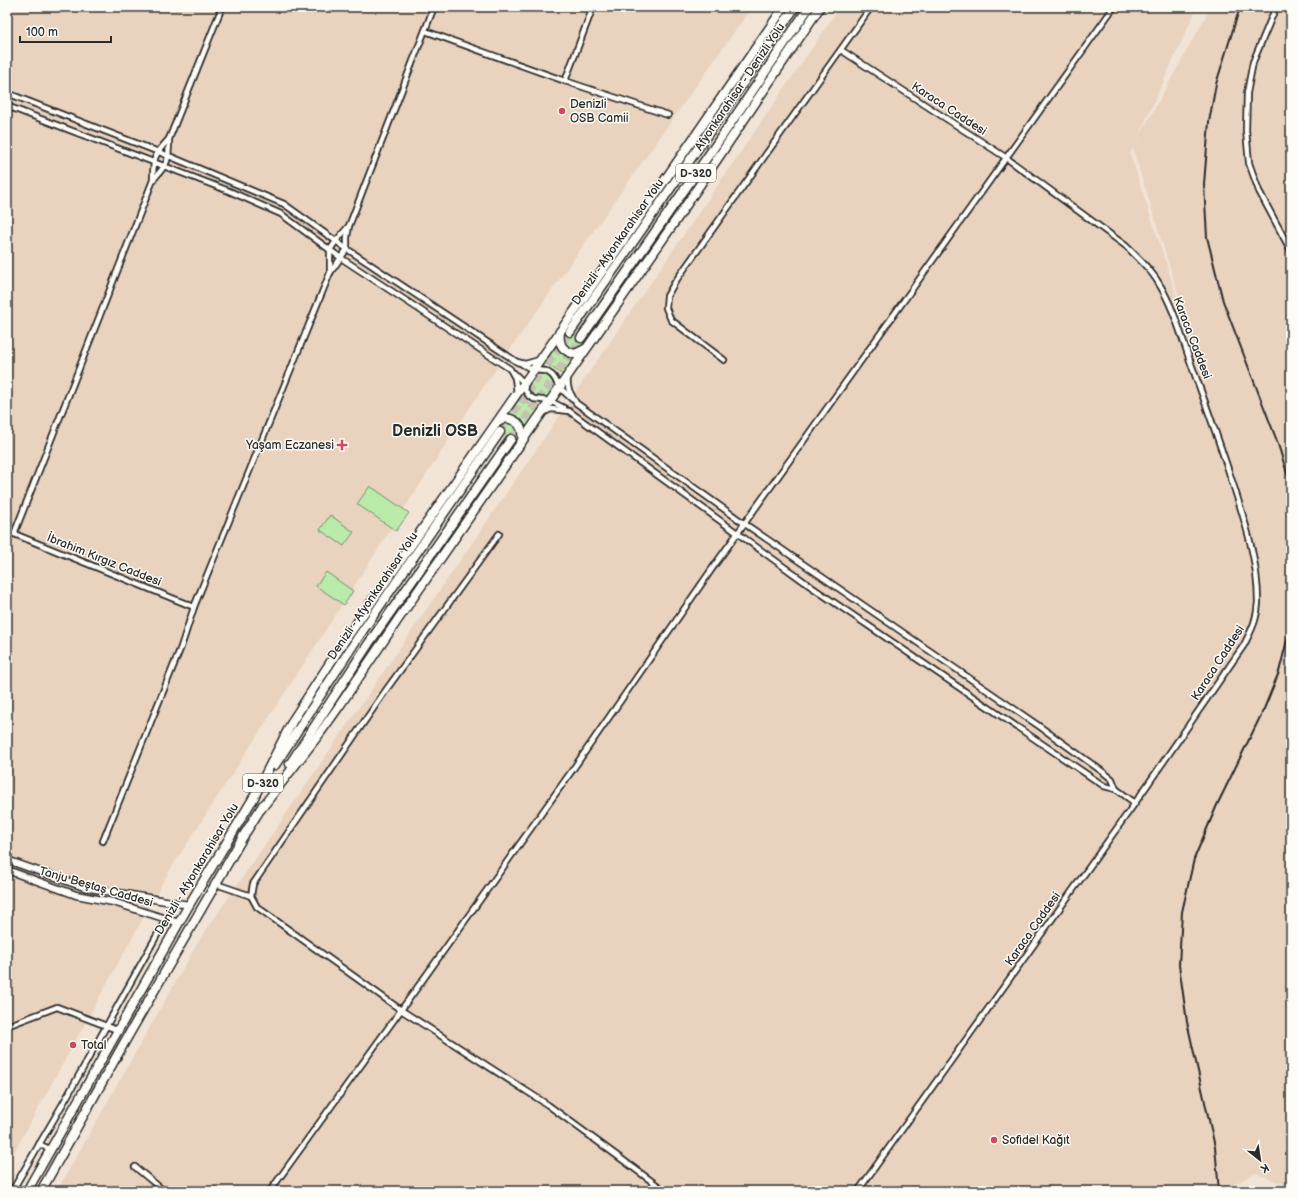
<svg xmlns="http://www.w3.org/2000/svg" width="1298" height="1198" viewBox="0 0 1298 1198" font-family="'Balsamiq Sans',sans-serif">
<rect width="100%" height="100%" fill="#f1e4d6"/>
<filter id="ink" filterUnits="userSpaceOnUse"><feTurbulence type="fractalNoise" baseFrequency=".025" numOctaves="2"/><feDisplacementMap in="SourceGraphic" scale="8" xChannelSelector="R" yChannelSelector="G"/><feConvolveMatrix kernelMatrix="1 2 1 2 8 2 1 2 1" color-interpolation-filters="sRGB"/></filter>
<g filter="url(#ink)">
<g fill="#e9d3bf" fill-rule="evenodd">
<path d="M 7,7 L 752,7 L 482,389 L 168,873 L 7,1165 Z"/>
<path d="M 840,7 L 1197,7 L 1136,142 L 1211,7 L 1291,7 L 1291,1187 L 1255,1173 L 1222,1191 L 57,1191 L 198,942 ZM 1132,149 L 1133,149 L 1208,390 L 1130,154 Z"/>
</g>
<g fill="#bbebaa" stroke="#738b6a">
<path d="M 566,329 L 585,343 L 583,348 C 574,351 570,351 564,344 L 563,334 Z"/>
<path d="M 556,345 C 561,352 566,356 576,357 L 563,375 L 544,362 Z"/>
<circle cx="541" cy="386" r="12"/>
<path d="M 519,397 L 539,410 L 526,429 C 522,419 516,417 506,415 Z"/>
<path d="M 508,422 L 515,424 L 519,429 L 519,434 L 516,442 L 497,429 L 501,424 Z"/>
<path d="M 370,486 L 409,513 L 396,531 L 357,504 Z"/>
<path d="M 330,515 L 354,532 L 344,546 L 320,530 Z"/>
<path d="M 326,572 L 353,591 L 344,605 L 316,586 Z"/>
</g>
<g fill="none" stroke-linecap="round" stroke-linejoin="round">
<g stroke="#c9bfb4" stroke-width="8" stroke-dasharray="8 4" stroke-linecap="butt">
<path d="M 500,432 L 570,332"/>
<path d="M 511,439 L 581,338"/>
</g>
<defs>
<g id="minor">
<path d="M 1276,7 L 1253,62 L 1247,93 L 1246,130 L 1249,163 L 1259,191 L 1291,251"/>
<path d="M 425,31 L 565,81 L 668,115"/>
<path d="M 841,50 L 1005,157 L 1126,246 C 1137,257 1150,268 1158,282 C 1175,309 1183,342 1194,372 C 1207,407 1219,442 1231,478 C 1244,518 1258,559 1258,602 C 1257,620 1252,629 1244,645 L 1135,803 L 858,1191"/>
<path d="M 565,81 L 593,7"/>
<path d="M 7,93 L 169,156 L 284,204 L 347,249 L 517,362 L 525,364 L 539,360"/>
<path d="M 7,106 L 229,191 L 281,214 L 341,258 L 510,369 L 515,378 L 517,393"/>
<path d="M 153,180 C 153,158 154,155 169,139 L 222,7"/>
<path d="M 330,273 L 330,250 L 336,241 L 348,227"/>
<path d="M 724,360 L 671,320 L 666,308 L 667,296 L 675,282 L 871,7"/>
<path d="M 522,364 L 533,370 L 546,371 L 552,375 L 555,379 L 559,387 L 572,399"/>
<path d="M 514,373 L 524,383 L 525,390 L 529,396 L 534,399 L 550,401 L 564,408"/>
<path d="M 568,378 C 566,388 571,394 576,403 L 745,524 L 1039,726 L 1103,772 L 1112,779 L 1116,789"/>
<path d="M 543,413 L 551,409 L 569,411 L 813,588 L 1104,786 L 1116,789 L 1135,803"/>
<path d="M 7,531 L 194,607"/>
<path d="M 14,534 L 153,180 C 168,163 169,162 169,139"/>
<path d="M 499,534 L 386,690 L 253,884 L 251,896 L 257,907 L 401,1010 L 548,1105 L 665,1191"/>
<path d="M 103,841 L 181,647 L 194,607 L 330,273 L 347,249 L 347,237 L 349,226 L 434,7"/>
<path d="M 216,884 L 251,896"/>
<path d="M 7,1026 L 57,1007 L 117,1030"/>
<path d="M 39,1144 L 51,1150"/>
<path d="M 135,1167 L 164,1191"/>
<path d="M 12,1191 L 68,1095 L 166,919"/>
<path d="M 270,1191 L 422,981 L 571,772 L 714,566 L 1114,7"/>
</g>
<g id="tertiary">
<path d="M 7,860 L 84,887 L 189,905"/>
<path d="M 7,870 L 76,895 L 113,902 L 179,923"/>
</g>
<g id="trunk">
<path d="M 560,332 C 558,345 563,351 575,354 L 585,349"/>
<path d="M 570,332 L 659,205 L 795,7"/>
<path d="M 581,338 L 722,136 L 809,7"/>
<path d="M 498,422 L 506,418 C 519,420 524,428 522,441"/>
<path d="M 290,764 L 369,643 L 511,439"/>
<path d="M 275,765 L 359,636 L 500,432"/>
<path d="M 252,801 L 293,720 L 343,643 L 594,283 L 784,7"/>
<path d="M 261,809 L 320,733 L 340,705 L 399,618 L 676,220 L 820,7"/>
<path d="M 27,1191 L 189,905 L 254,797"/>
<path d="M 41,1191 L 128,1036 L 244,835 L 263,805"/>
</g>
</defs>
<use href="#minor" stroke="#2b2b2b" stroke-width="8"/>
<use href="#tertiary" stroke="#2b2b2b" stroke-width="9"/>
<use href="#trunk" stroke="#2b2b2b" stroke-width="11"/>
<use href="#minor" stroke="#fdfcf7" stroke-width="4.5"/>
<use href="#tertiary" stroke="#fdfcf7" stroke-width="6"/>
<use href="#trunk" stroke="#fdfcf7" stroke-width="8"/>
<g stroke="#2b2b2b" stroke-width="2">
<path d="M 1240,7 L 1216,84 L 1209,122 L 1204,184 L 1207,237 L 1223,301 L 1277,441 L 1291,486"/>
<path d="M 1219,1191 L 1215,1147 L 1187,1022 L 1179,965 L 1182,912 L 1194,859 L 1217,805 L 1264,709 L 1279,672 L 1291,624"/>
</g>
</g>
</g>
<g fill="#d1495b" stroke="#fdfcf7" stroke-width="1.5">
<circle cx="562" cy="111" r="4"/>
<path d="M340 439h4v4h4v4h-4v4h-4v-4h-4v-4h4z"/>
<circle cx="73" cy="1045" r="4"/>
<circle cx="994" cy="1140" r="4"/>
</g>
<g text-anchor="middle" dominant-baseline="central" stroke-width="3" stroke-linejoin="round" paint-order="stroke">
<g fill="#fdfcf7" stroke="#6a6a68" stroke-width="1">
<rect x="676" y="164" width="40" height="18" rx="3"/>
<rect x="243" y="774" width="40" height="18" rx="3"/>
</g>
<g font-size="11" font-weight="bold" fill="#2b2b2b">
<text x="696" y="173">D-320</text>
<text x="263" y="783">D-320</text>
</g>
<g font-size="12" fill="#2b2b2b" stroke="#fdfcf7">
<text transform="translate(740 87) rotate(-56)">Afyonkarahisar - Denizli Yolu</text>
<text transform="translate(949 109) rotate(33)">Karaca Caddesi</text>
<text transform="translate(618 242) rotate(-55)">Denizli - Afyonkarahisar Yolu</text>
<text transform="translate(1192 338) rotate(69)">Karaca Caddesi</text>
<text transform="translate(104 560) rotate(22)">İbrahim Kırgız Caddesi</text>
<text transform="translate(373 596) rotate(-56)">Denizli - Afyonkarahisar Yolu</text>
<text transform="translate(1218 663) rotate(-57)">Karaca Caddesi</text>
<text transform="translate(197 869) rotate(-59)">Denizli - Afyonkarahisar Yolu</text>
<text transform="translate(96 887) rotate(16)">Tanju Beştaş Caddesi</text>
<text transform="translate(1033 929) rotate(-55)">Karaca Caddesi</text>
</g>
<g font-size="12" fill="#2b2b2b" stroke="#fdfcf7" text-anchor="start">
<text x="570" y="104">Denizli<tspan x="570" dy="14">OSB Camii</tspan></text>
<text x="334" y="445" text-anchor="end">Yaşam Eczanesi</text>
<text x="81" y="1045">Total</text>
<text x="1002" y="1140">Sofidel Kağıt</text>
</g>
<g font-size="16" font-weight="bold" fill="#2b2b2b" stroke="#fdfcf7">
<text x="435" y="431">Denizli OSB</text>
</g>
</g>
<rect width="1298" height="1198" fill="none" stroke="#fdfcf7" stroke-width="24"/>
<rect x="12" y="12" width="1274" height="1174" fill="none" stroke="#2b2b2b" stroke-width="1.5" filter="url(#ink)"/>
<g transform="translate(1260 1160) rotate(150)" stroke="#fdfcf7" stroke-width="3" paint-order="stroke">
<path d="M0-3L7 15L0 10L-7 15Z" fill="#2b2b2b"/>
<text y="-6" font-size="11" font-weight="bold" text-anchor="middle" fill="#2b2b2b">K</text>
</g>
<path d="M20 36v6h91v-6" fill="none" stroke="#2b2b2b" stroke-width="2"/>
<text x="26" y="36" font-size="12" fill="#2b2b2b" stroke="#fdfcf7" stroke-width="3" paint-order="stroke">100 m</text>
</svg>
